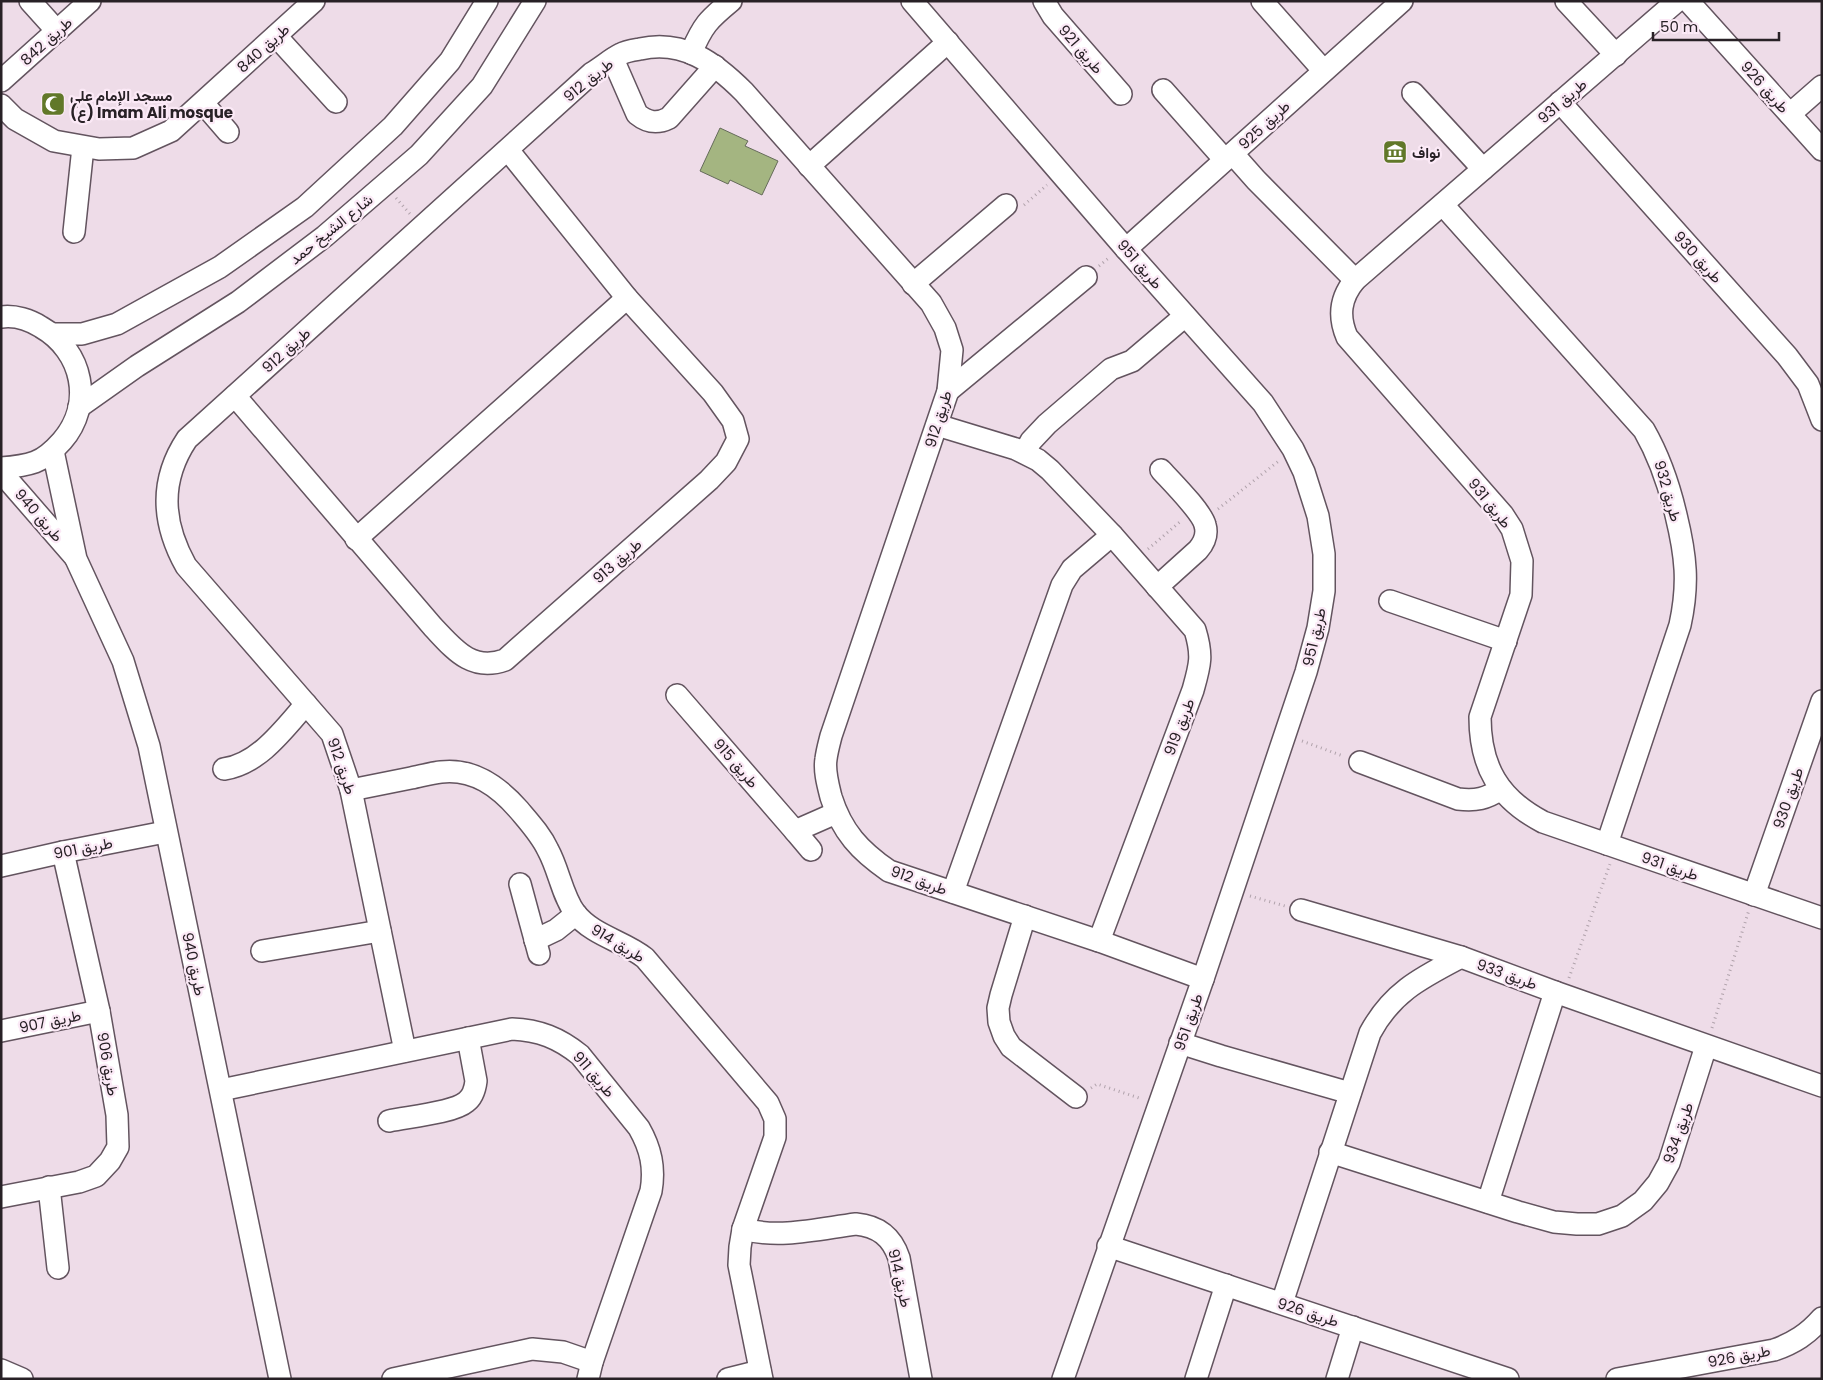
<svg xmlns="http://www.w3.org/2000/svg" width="1823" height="1380" viewBox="0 0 1823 1380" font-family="Poppins,Vazirmatn,sans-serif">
<rect width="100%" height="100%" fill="#eedce8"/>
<path fill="#a4b581" stroke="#656b5a" d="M 720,128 L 748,141 L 745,146 L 778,161 L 762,195 L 730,180 L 728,184 L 700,171 Z"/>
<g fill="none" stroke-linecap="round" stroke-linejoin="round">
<defs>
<g id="minor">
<path d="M 30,1 L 57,31"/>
<path d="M 912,1 L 1126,249 L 1263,403 L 1293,449 L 1304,472 L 1318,516 L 1324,554 L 1324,591 L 1318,628 L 1306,672 L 1203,979 L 1063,1379"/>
<path d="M 1044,1 L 1053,16 L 1121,94"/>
<path d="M 1262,1 L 1323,70"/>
<path d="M 1566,1 L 1616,55"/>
<path d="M 1677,1 L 1355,280 C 1340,298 1338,316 1347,337 L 1503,515 L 1512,529 L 1522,561 L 1521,595 L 1480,717 C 1480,767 1499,799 1543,822 L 1822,918"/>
<path d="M 1688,1 L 1822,150"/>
<path d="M 276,36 L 336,102"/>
<path d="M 691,53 C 703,25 708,20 731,1"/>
<path d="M 613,59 L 637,114 C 648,123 657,124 669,118 L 715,66"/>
<path d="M 1,81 L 90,1"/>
<path d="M 1163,90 L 1225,160"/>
<path d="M 1413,93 L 1483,169"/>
<path d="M 1560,102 L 1787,356 L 1808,384 L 1822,420"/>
<path d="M 203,103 L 228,132"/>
<path d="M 1,105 L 15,119 L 54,141 L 99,149 L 133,148 L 171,131 L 314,1"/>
<path d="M 1790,114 L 1822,86"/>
<path d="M 1233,154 L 1256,180 L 1355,280"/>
<path d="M 809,166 L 948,42"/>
<path d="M 1443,205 L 1644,430 C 1660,458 1669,485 1676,515 C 1686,556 1689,584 1680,625 L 1607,844"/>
<path d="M 74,232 L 83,147"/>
<path d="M 1126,249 L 1402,1"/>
<path d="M 913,284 L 1006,205"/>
<path d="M 1,317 C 15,315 30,320 41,327 C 83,351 94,404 62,441 C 54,450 46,458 35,462 C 24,466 13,467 1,468"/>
<path d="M 54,334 L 82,334 L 117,324 L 220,267 L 305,207 L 393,126 L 450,61 L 487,1"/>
<path d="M 948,391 L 1086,277"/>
<path d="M 235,396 L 433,627 C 454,649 471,672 505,660 L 709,480 L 726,462 L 738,439 L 733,421 L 713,393 L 627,298 L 508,150"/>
<path d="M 79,407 L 137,366 L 238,302 L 325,236 L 419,155 L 482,86 L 535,1"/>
<path d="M 937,425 L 1016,449 L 1038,460 L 1050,470 L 1112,535 L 1195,630 C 1203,656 1200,665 1193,690 L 1099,941"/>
<path d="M 53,451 L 76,559 L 123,661 L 149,746 L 280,1379"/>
<path d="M 1025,452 L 1031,441 L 1047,424 L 1111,369 L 1132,361 L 1185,316"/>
<path d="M 1,472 L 75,557"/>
<path d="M 356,539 L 627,298"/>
<path d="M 1157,587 L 1198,550 C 1204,543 1208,535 1205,525 C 1202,512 1171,481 1161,470"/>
<path d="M 1390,601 L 1506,641"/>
<path d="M 677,695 L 795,831 L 836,813"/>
<path d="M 1360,762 L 1458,799 C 1476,801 1486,799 1501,789"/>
<path d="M 224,769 C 259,764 284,729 306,704"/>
<path d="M 351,790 C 371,786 391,782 411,778 C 421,776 431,773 441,772 C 474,768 499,787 519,810 C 530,823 541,835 548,850 C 559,870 562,895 575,913 C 593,936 624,941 645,958 L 768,1103 L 775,1119 L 775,1137 L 743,1229 L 740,1247 L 739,1265 L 762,1379"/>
<path d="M 795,831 L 811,850"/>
<path d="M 1,866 L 63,852 L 165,832"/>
<path d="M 520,884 L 539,954"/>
<path d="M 953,892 L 1062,585 L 1072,569 L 1112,535"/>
<path d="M 1754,895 L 1822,701"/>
<path d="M 1301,910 L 1461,957 L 1555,992 L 1822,1086"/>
<path d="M 1025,916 L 1001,995 L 998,1008 L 999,1022 L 1004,1036 L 1011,1047 L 1076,1097"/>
<path d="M 535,940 L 556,930 L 576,914"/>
<path d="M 262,951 L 380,931"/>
<path d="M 1,1031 L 99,1011"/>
<path d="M 1180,1043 L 1221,1056 L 1350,1093"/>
<path d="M 405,1051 L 351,790 L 332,734 L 186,566 C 162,523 159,481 187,439 L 592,73 C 602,67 611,59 621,54 C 626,51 634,50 640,49 C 683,39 715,63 744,92 L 931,303 L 945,328 L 952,350 L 948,391 L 831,736 C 829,744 827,751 826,759 C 824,771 828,785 831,797 C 842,832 860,851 889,871 L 1099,941 L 1203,979"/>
<path d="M 221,1090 L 512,1029 C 539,1030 559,1038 580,1055 L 639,1128 C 651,1149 655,1168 651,1191 L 592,1362 L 588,1379"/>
<path d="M 389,1121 C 407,1117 453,1113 466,1102 C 473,1097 475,1089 476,1081 L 468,1038"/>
<path d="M 1330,1152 L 1518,1212 L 1554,1222 L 1577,1224 L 1598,1224 L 1622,1216 L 1643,1201 L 1658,1183 L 1669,1163 L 1706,1046"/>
<path d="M 49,1187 L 58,1268"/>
<path d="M 1,1197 L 79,1182 L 96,1176 L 110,1161 L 118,1147 L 117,1115 L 99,1011 L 63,852"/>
<path d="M 1488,1202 L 1555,992"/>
<path d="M 743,1229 C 780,1239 818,1229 856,1224 C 878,1226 892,1237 899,1258 L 921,1379"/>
<path d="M 1108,1246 L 1508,1379"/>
<path d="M 1282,1303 L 1370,1033 C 1392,992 1421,978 1461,957"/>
<path d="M 1,1370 L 22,1379"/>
<path d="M 393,1379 L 532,1349 L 563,1352 L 592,1362"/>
<path d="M 728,1379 L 760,1371"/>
<path d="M 1196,1379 L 1226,1285"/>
<path d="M 1337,1379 L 1353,1327"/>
<path d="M 1617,1379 L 1774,1350 C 1794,1343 1808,1334 1822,1318"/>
</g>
</defs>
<use href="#minor" stroke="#63545f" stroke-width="24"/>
<g stroke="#b0a2ab" stroke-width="3" stroke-dasharray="1 4" stroke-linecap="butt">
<path d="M 396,198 L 410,214"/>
<path d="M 1024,205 L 1047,185"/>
<path d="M 1099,266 L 1110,257"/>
<path d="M 1218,509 L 1280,460"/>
<path d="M 1148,549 L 1181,521"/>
<path d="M 1302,741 L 1343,756"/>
<path d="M 1250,896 L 1285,906"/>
<path d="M 1569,978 L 1610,864"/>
<path d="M 1712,1028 L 1749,910"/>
<path d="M 1091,1088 L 1097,1084 L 1142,1099"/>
</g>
<use href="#minor" stroke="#fff" stroke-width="21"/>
</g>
<defs>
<symbol id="mosque-square" viewBox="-11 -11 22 22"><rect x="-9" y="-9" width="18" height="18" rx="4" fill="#617829" stroke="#fbe9f6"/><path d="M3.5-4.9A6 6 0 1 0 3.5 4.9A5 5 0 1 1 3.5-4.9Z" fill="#fff"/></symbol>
<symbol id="museum-square" viewBox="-11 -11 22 22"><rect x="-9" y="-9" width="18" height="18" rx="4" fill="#617829" stroke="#fbe9f6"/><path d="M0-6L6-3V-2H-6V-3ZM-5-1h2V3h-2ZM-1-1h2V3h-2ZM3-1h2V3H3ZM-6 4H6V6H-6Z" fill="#fff"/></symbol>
</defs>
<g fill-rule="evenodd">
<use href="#mosque-square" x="39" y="90" width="28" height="28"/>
<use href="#museum-square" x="1381" y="138" width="28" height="28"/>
</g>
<g text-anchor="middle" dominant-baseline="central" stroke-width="4.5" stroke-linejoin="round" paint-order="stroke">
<g font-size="15" fill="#282126" stroke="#fbe9f6">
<text transform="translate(46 41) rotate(-42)">طريق 842</text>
<text transform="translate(263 48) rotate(-42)">طريق 840</text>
<text transform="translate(1081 49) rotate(49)">طريق 921</text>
<text transform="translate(588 80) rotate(-39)">طريق 912</text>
<text transform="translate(1765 87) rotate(48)">طريق 926</text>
<text transform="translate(1562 101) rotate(-41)">طريق 931</text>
<text transform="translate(1264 125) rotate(-43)">طريق 925</text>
<text transform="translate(331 229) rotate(-39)">شارع الشيخ حمد</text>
<text transform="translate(1698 257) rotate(48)">طريق 930</text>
<text transform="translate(1140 264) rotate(49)">طريق 951</text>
<text transform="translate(286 350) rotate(-42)">طريق 912</text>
<text transform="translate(938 419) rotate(-73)">طريق 912</text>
<text transform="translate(1668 491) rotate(74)">طريق 932</text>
<text transform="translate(1490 503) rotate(51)">طريق 931</text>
<text transform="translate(39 515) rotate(49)">طريق 940</text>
<text transform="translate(617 561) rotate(-41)">طريق 913</text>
<text transform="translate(1314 637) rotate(-77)">طريق 951</text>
<text transform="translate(1179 727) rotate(-69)">طريق 919</text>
<text transform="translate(736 763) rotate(49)">طريق 915</text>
<text transform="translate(342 766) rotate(71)">طريق 912</text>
<text transform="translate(1788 798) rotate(-71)">طريق 930</text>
<text transform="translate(83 848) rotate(-11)">طريق 901</text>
<text transform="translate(1670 866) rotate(19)">طريق 931</text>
<text transform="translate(919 880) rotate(20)">طريق 912</text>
<text transform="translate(618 943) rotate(31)">طريق 914</text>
<text transform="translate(194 964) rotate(78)">طريق 940</text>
<text transform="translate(1507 974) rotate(20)">طريق 933</text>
<text transform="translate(50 1021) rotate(-12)">طريق 907</text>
<text transform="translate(1188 1022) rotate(-71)">طريق 951</text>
<text transform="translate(108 1064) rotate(80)">طريق 906</text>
<text transform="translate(594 1074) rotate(49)">طريق 911</text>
<text transform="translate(1678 1133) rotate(-71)">طريق 934</text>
<text transform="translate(900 1278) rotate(77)">طريق 914</text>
<text transform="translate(1308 1312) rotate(18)">طريق 926</text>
<text transform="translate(1739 1356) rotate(-11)">طريق 926</text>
</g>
<g font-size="15" font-weight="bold" fill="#282126" stroke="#fbe9f6" text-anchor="start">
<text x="70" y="95">مسجد الإمام علي<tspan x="70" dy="17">(ع) Imam Ali mosque</tspan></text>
<text x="1412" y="152">نواف</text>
</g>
</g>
<rect width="1823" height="1380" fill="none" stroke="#282126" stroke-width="5"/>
<path d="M1653 32v8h126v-8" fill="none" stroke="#282126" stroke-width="2.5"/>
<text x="1660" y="32" font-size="15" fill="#282126" stroke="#fbe9f6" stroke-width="4" paint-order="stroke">50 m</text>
</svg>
